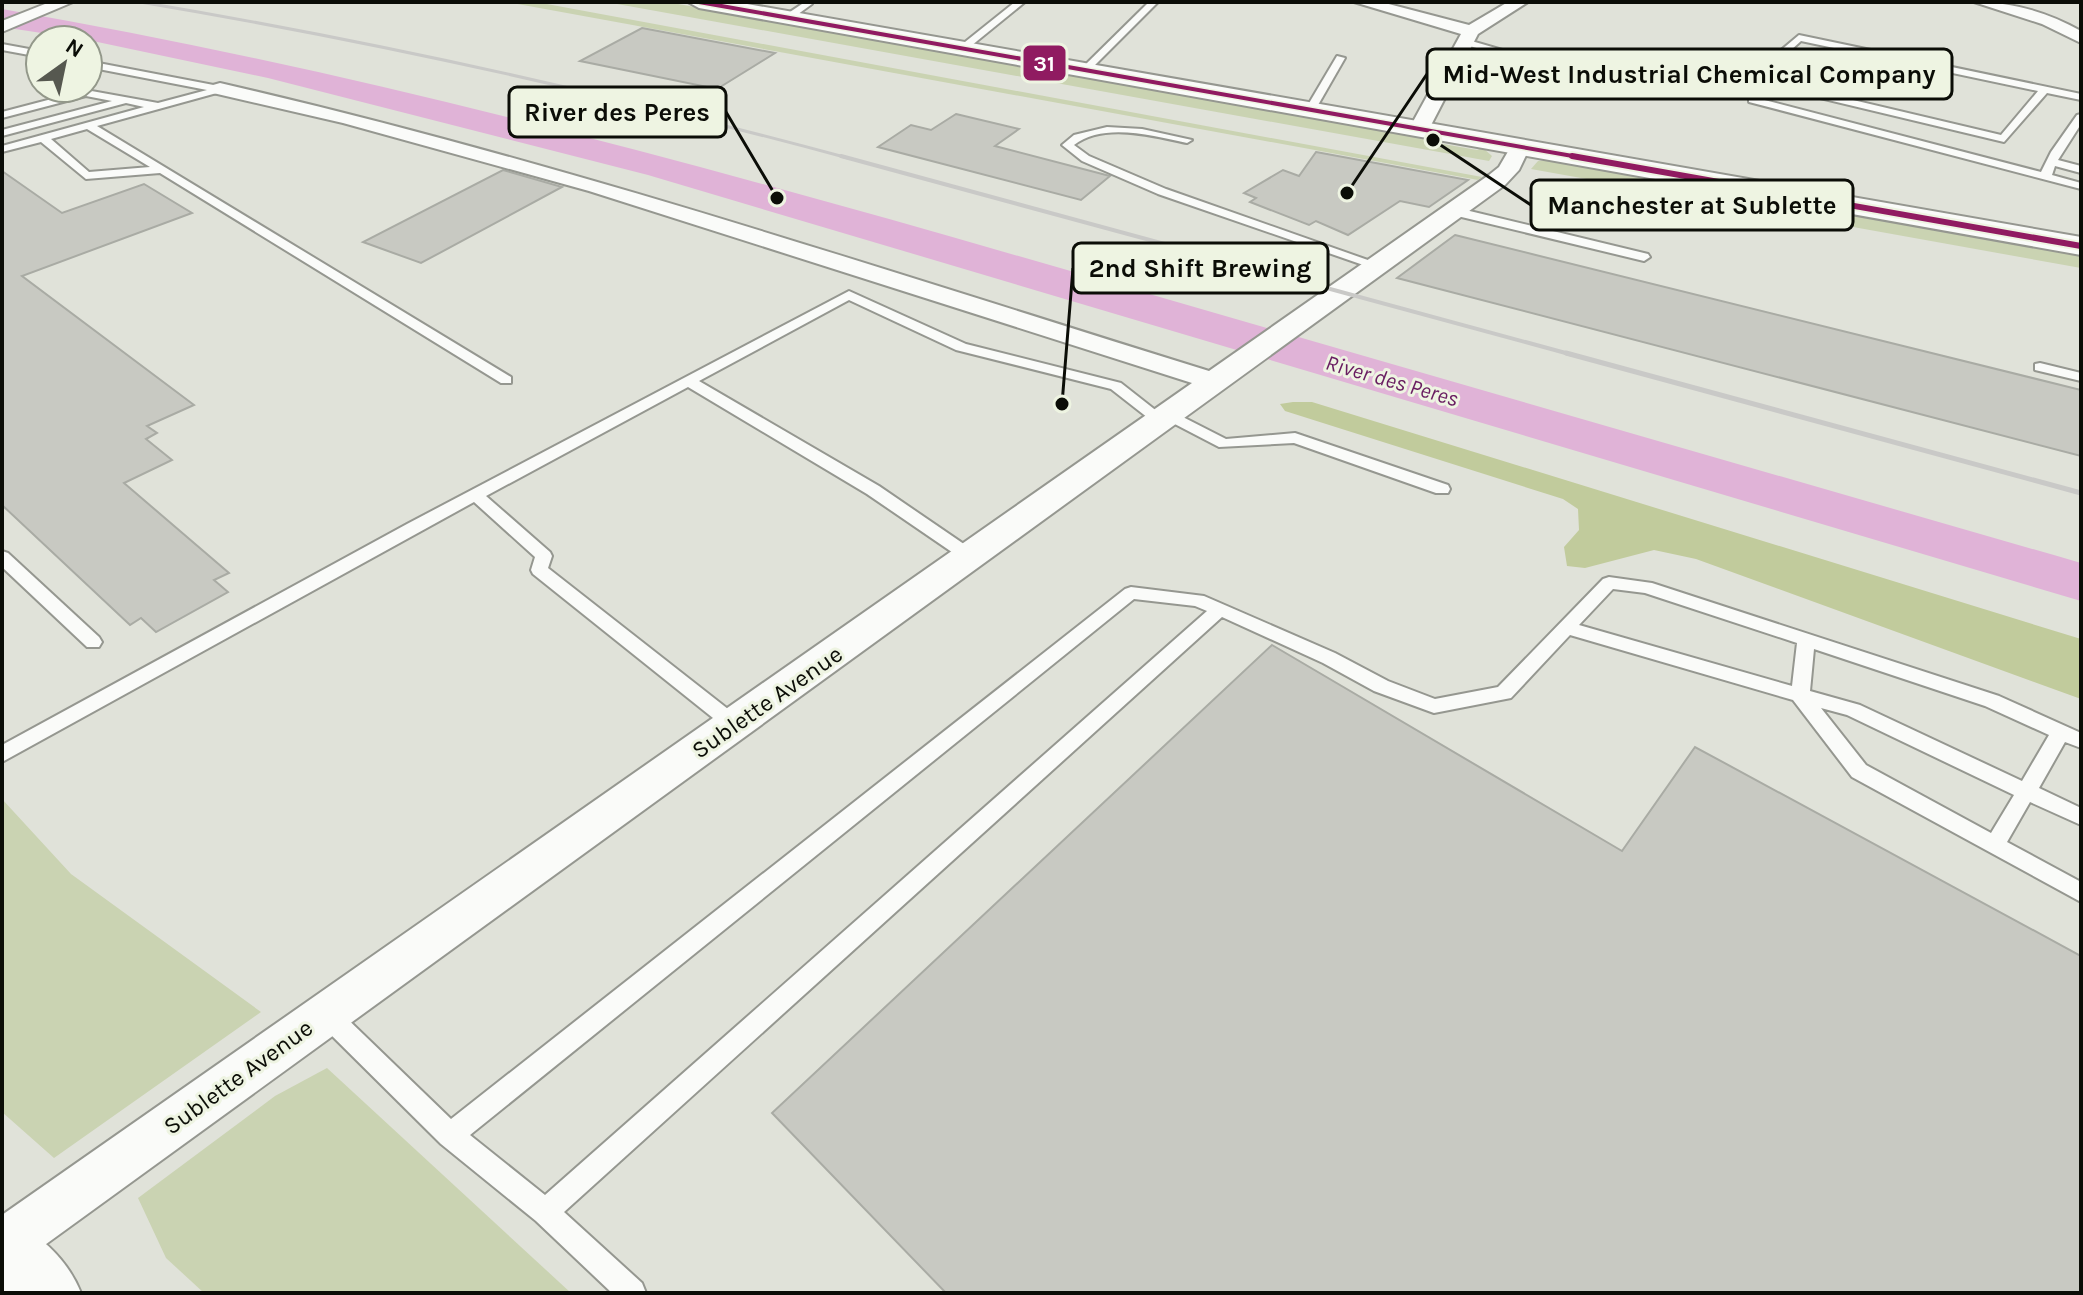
<svg xmlns="http://www.w3.org/2000/svg" width="2083" height="1295" viewBox="0 0 2083 1295" font-family="Karla,sans-serif">
<rect width="100%" height="100%" fill="#e0e2d9"/>
<g fill="#cad3b2">
<path d="M 507,2 L 536,2 L 1482,177 L 1478,180 Z"/>
<path d="M 606,2 L 667,2 L 1433,138 L 1432,142 L 1477,150 L 1483,148 L 1492,156 L 1489,161 Z"/>
<path d="M 1549,160 L 2081,254 L 2081,268 L 1531,169 L 1538,161 Z"/>
<path d="M 2,799 L 71,874 L 261,1012 L 54,1158 L 2,1112 Z"/>
<path d="M 327,1068 L 571,1293 L 204,1293 L 166,1258 L 138,1198 L 275,1096 Z"/>
</g>
<path fill="#c1cb9c" d="M 1293,402 L 1312,402 L 2081,639 L 2081,699 L 1696,559 L 1654,550 L 1585,568 L 1567,566 L 1564,547 L 1579,530 L 1578,509 L 1563,499 L 1285,411 L 1280,404 Z"/>
<g fill="none" stroke-linecap="round" stroke-linejoin="round">
<path fill="#e0b3d7" fill-rule="evenodd" d="M 2,9 C 390,76 768,183 1146,293 C 1457,383 1769,473 2081,563 L 2081,601 L 648,175 L 268,78 L 88,40 L 2,27 Z"/>
</g>
<g fill="#c8c9c2" stroke="#a9aba4" stroke-width="2">
<path d="M 642,28 L 775,53 L 717,89 L 580,61 Z"/>
<path d="M 956,114 L 1019,129 L 995,146 L 1110,176 L 1081,200 L 878,147 L 911,125 L 931,130 Z"/>
<path d="M 1316,152 L 1468,180 L 1429,207 L 1400,201 L 1348,235 L 1316,221 L 1309,225 L 1250,202 L 1256,198 L 1244,193 L 1283,170 L 1299,176 Z"/>
<path d="M 503,170 L 562,187 L 421,263 L 363,242 Z"/>
<path d="M 2,171 L 62,213 L 144,184 L 192,213 L 22,276 L 194,405 L 147,426 L 157,433 L 146,439 L 172,460 L 124,483 L 229,573 L 214,580 L 228,592 L 156,632 L 141,618 L 130,625 L 2,505 Z"/>
<path d="M 1455,235 L 2081,390 L 2081,456 L 1397,278 Z"/>
<path d="M 1272,645 L 1622,851 L 1695,747 L 2081,956 L 2081,1293 L 946,1293 L 772,1113 Z"/>
</g>
<g fill="none" stroke-linecap="round" stroke-linejoin="round">
<defs>
<g id="lane">
<path d="M 805,2 L 812,4 L 790,20 L 784,20 L 784,16 Z"/>
<path d="M 1015,2 L 1025,2 L 966,50 L 960,50 L 960,46 Z"/>
<path d="M 1149,2 L 1158,2 L 1088,72 L 1082,72 L 1082,68 Z"/>
<path d="M 1799,35 L 2081,94 L 2081,100 L 2047,93 L 2004,142 L 1749,81 L 1749,77 ZM 1801,41 L 2038,91 L 2001,135 L 1760,78 Z"/>
<path d="M 1462,40 L 1468,40 L 1554,65 L 1546,67 L 1462,44 Z"/>
<path d="M 2,44 L 40,51 L 40,57 L 2,50 Z"/>
<path d="M 1337,56 L 1345,58 L 1314,112 L 1306,112 L 1305,110 Z"/>
<path d="M 88,61 L 224,87 L 224,91 L 97,126 L 511,377 L 511,383 L 501,383 L 160,173 L 86,179 L 41,142 L 2,152 L 2,146 L 144,107 L 126,103 L 2,136 L 2,130 L 112,101 L 86,96 L 2,118 L 2,112 L 86,90 L 158,103 L 207,90 L 88,67 ZM 87,129 L 150,167 L 89,172 L 51,139 Z"/>
<path d="M 1753,97 L 2041,172 L 2051,152 L 2077,115 L 2081,114 L 2081,124 L 2058,160 L 2081,166 L 2081,173 L 2055,166 L 2052,175 L 2081,183 L 2081,189 L 1749,102 L 1749,98 Z"/>
<path d="M 1107,127 L 1142,129 L 1192,140 L 1187,143 C 1153,136 1104,122 1074,145 L 1089,156 L 1166,189 L 1382,265 L 1372,268 L 1158,194 L 1082,161 L 1062,145 L 1074,135 Z"/>
<path d="M 1453,207 L 1648,254 L 1650,257 L 1644,261 L 1449,214 L 1449,208 Z"/>
<path d="M 849,291 L 966,344 L 1121,383 L 1163,416 L 1170,412 L 1175,413 L 1226,439 L 1295,433 L 1448,485 L 1450,489 L 1448,493 L 1436,493 L 1294,443 L 1219,447 L 1169,421 L 1167,425 L 1157,425 L 1111,389 L 956,350 L 849,300 L 699,381 L 879,486 L 977,553 L 979,557 L 977,561 L 965,561 L 867,494 L 688,387 L 486,496 L 550,552 L 552,556 L 548,568 L 742,720 L 745,725 L 742,730 L 728,730 L 533,574 L 531,570 L 535,557 L 474,502 L 2,762 L 2,745 L 407,524 Z"/>
<path d="M 2040,363 L 2081,373 L 2081,381 L 2035,370 L 2035,364 Z"/>
<path d="M 2,551 L 8,553 L 99,637 L 102,642 L 99,647 L 87,647 L 2,567 Z"/>
<path d="M 1609,577 L 1652,583 L 1999,696 L 2081,733 L 2081,748 L 2065,742 L 2039,788 L 2081,808 L 2081,825 L 2030,802 L 2007,842 L 2081,882 L 2081,902 L 1852,777 L 1793,700 L 1570,635 L 1511,698 L 1434,713 L 1374,691 L 1323,663 L 1222,617 L 564,1212 L 642,1283 L 646,1293 L 612,1293 L 536,1221 L 441,1144 L 318,1022 L 314,1014 L 318,1006 L 326,1003 L 334,1006 L 451,1119 L 1125,589 L 1131,587 L 1204,596 L 1335,653 L 1388,681 L 1435,699 L 1498,687 L 1603,579 ZM 1613,589 L 1645,593 L 1797,643 L 1792,686 L 1579,625 ZM 1134,599 L 1195,606 L 1207,611 L 545,1195 L 470,1135 ZM 1814,649 L 1985,706 L 2049,735 L 2022,781 L 1860,705 L 1810,691 ZM 1821,708 L 1847,715 L 2014,795 L 1991,833 L 1866,765 Z"/>
</g>
<g id="street">
<path d="M 50,2 L 73,2 L 2,32 L 2,21 Z"/>
<path d="M 1354,2 L 1381,2 L 1469,25 L 1508,2 L 1528,2 L 1478,34 L 1429,129 L 1419,135 L 1409,129 L 1461,34 Z"/>
<path d="M 1974,2 C 2012,2 2047,12 2081,31 L 2081,43 L 2042,24 Z"/>
<path d="M 220,83 C 556,160 881,269 1209,371 L 1489,175 L 1499,167 L 1513,143 L 1520,141 L 1530,147 L 1519,170 L 1505,185 L 20,1263 L 2,1270 L 2,1215 L 1192,383 L 589,191 L 343,123 L 213,93 L 213,85 Z"/>
</g>
<path id="secondary" d="M 688,2 L 736,2 L 2081,237 L 2081,255 L 699,8 Z"/>
<path id="highway" d="M 2,1217 C 37,1231 67,1258 81,1293 L 2,1293 Z"/>
</defs>
<use href="#lane" stroke="#959790" stroke-width="4"/>
<use href="#street" stroke="#959790" stroke-width="4"/>
<use href="#secondary" stroke="#959790" stroke-width="4"/>
<use href="#highway" stroke="#959790" stroke-width="4"/>
<use href="#lane" fill="#fafbf9" fill-rule="evenodd"/>
<use href="#street" fill="#fafbf9" fill-rule="evenodd"/>
<use href="#secondary" fill="#fafbf9" fill-rule="evenodd"/>
<use href="#highway" fill="#fafbf9" fill-rule="evenodd"/>
<path stroke="#c9c9c7" stroke-width="3" d="M 140,2 C 379,42 614,95 848,158"/>
<path stroke="#c9c9c7" stroke-width="4" d="M 841,156 L 1573,355"/>
<path stroke="#c9c9c7" stroke-width="5" d="M 1566,353 L 2081,493"/>
<defs>
<path id="bus-1-far1" d="M 699,2 L 1584,158"/>
<path id="bus-1" d="M 1572,156 L 2081,246"/>
</defs>
<use href="#bus-1-far1" stroke="#eef4e2" stroke-width="7"/>
<use href="#bus-1" stroke="#eef4e2" stroke-width="10"/>
<use href="#bus-1-far1" stroke="#901b61" stroke-width="4"/>
<use href="#bus-1" stroke="#901b61" stroke-width="6"/>
</g>
<g text-anchor="middle" dominant-baseline="central" stroke-width="6" stroke-linejoin="round" paint-order="stroke">
<g font-size="22" font-style="italic" fill="#691d61" stroke="#eef4e2">
<text transform="translate(1392 381) rotate(16)">River des Peres</text>
</g>
<g font-size="24" fill="#0b0d07" stroke="#eef4e2">
<text transform="translate(767 702) rotate(-35)">Sublette Avenue</text>
<text transform="translate(238 1077) rotate(-36)">Sublette Avenue</text>
</g>
</g>
<path fill="none" stroke="#0b0d07" stroke-width="3" d="M1347 193L1427 74M777 198L726 112M1433 140L1531 205M1062 404L1073 268"/>
<g fill="#0b0d07" stroke="#eef4e2" stroke-width="3">
<circle cx="1347" cy="193" r="8"/>
<circle cx="777" cy="198" r="8"/>
<circle cx="1433" cy="140" r="8"/>
<circle cx="1062" cy="404" r="8"/>
</g>
<g fill="#eef4e2" stroke="#0b0d07" stroke-width="3">
<rect x="1427" y="49" width="525" height="50" rx="8"/>
<rect x="509" y="87" width="217" height="50" rx="8"/>
<rect x="1531" y="180" width="322" height="50" rx="8"/>
<rect x="1073" y="243" width="255" height="50" rx="8"/>
</g>
<g font-size="26" text-anchor="middle" font-weight="bold" fill="#0b0d07">
<text x="1689" y="83">Mid-West Industrial Chemical Company</text>
<text x="617" y="121">River des Peres</text>
<text x="1692" y="214">Manchester at Sublette</text>
<text x="1200" y="277">2nd Shift Brewing</text>
</g>
<rect stroke="#eef4e2" stroke-width="3" x="1022" y="44" width="45" height="38" rx="8" fill="#901b61"/>
<g font-size="22" text-anchor="middle" font-weight="bold" fill="#fff">
<text x="1044" y="71">31</text>
</g>
<rect width="2083" height="1295" fill="none" stroke="#0b0d07" stroke-width="8"/>
<g transform="translate(64 64) rotate(33)"><circle r="38" fill="#eef4e2" stroke="#93988a" stroke-width="2"/>
<path d="M0-6L14 30L0 20L-14 30Z" fill="#565850"/>
<text y="-12" font-size="22" font-weight="bold" text-anchor="middle" fill="#0b0d07">N</text>
</g>
</svg>
